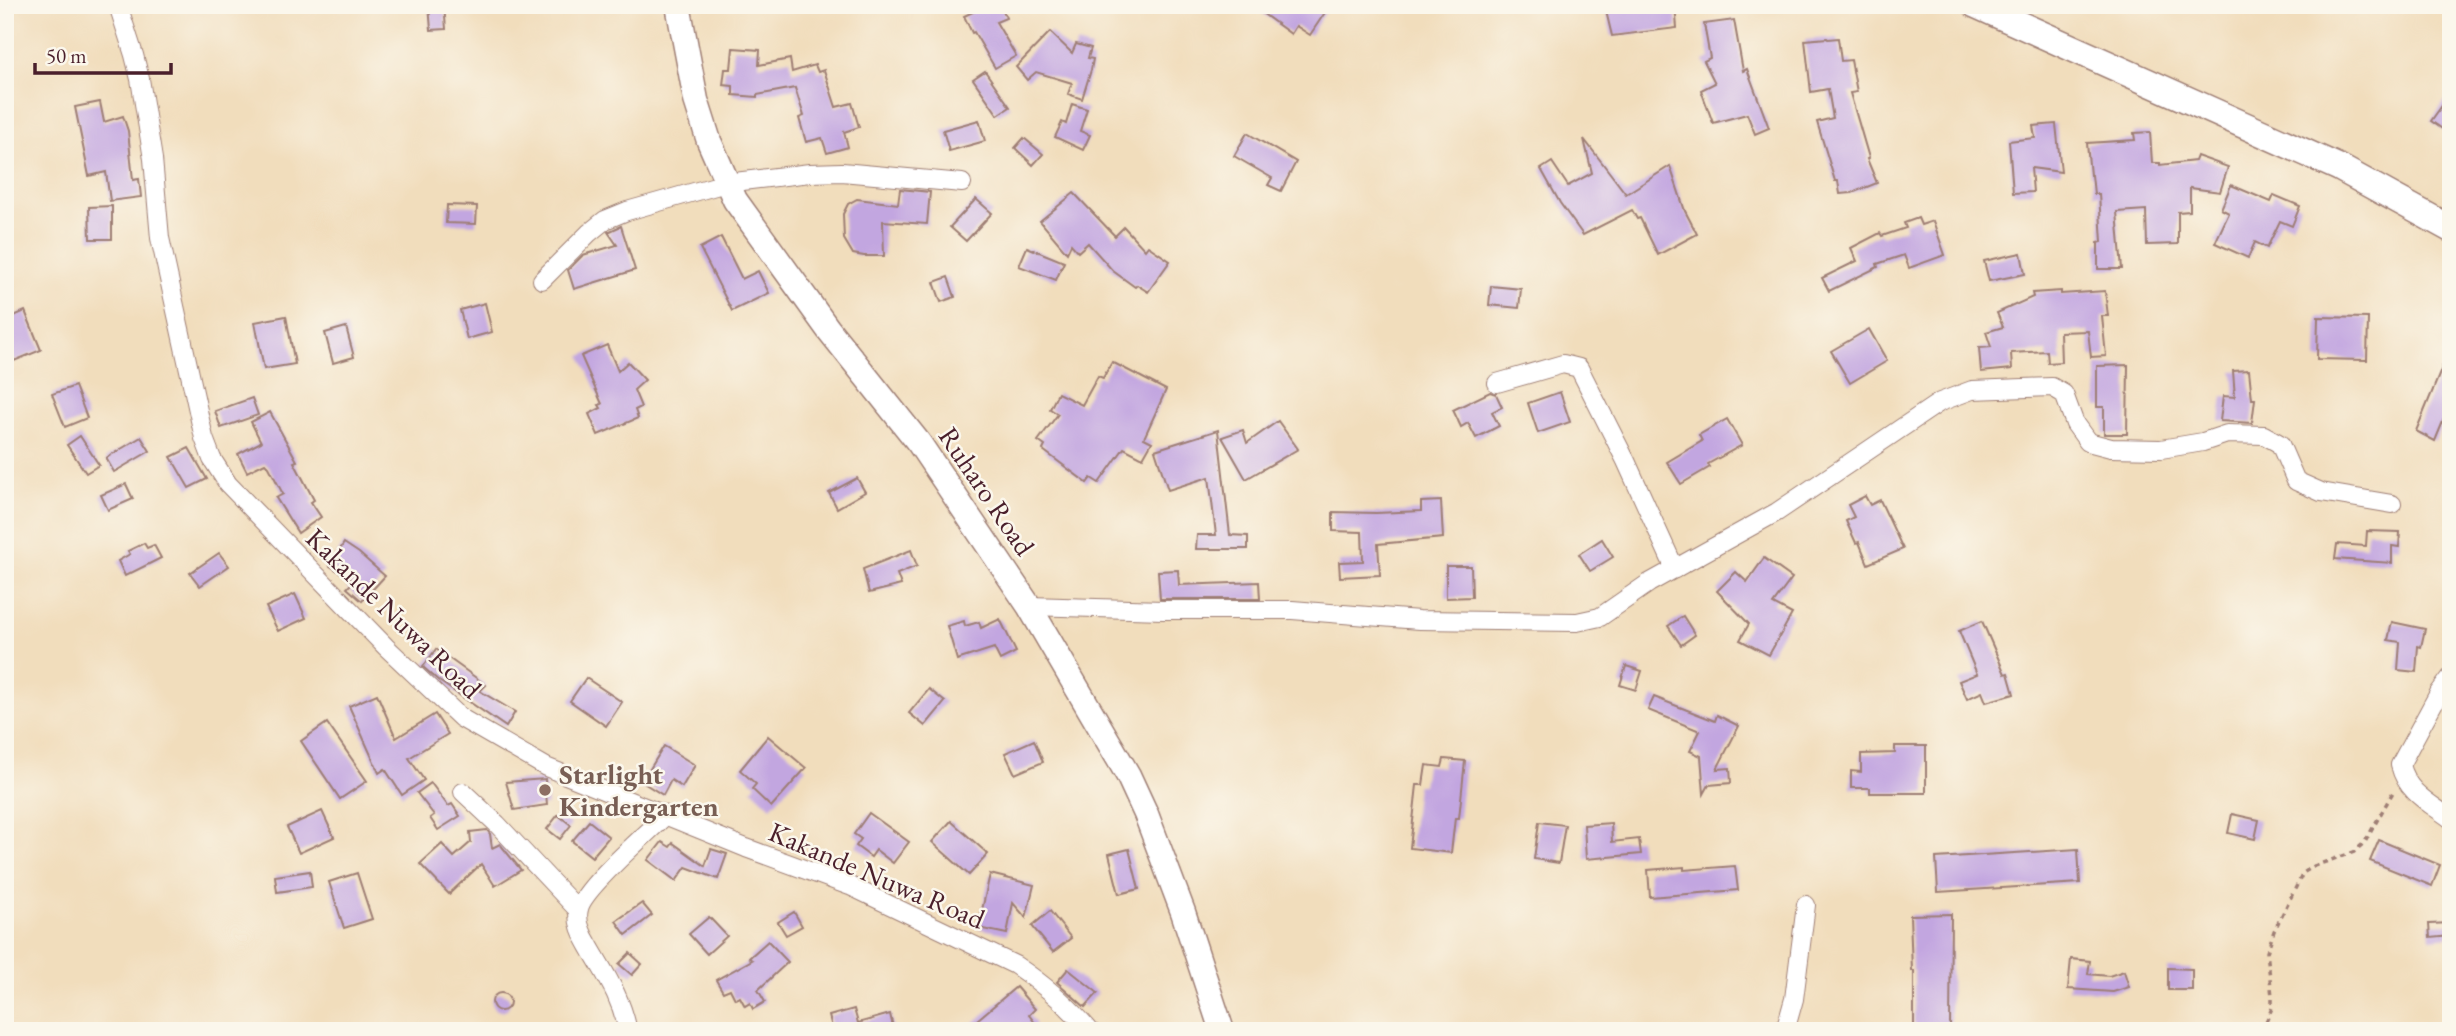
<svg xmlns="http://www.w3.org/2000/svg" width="2456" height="1036" viewBox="0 0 2456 1036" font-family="'EB Garamond',serif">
<rect width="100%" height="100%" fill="#fbf7ec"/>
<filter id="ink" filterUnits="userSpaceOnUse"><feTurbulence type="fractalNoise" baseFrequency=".0143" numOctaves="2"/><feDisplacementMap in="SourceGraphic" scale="14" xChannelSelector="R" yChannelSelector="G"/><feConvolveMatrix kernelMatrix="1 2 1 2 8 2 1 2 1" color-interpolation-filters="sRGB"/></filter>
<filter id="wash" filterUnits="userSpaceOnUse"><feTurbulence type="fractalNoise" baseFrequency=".00686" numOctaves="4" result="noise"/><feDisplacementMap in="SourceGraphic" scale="28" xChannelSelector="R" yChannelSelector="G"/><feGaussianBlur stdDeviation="1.57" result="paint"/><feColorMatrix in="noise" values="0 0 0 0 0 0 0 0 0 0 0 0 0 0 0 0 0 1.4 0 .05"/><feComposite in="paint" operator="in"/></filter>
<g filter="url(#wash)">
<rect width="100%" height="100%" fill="#f1ddbc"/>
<g id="blocks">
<g fill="#c2a6e0">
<path d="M 429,5 L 444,5 L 446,29 L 431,30 Z"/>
<path d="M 988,5 L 1001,5 L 1006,18 L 996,22 L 1016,56 L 995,68 L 974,32 L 972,33 L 964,16 Z"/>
<path d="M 1251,5 L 1330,5 L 1310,35 L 1296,26 L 1291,34 Z"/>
<path d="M 1614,5 L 1675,5 L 1677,28 L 1612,36 L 1605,7 Z"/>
<path d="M 1734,20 L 1743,71 L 1747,69 L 1769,128 L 1755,134 L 1747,114 L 1713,123 L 1701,90 L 1715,83 L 1704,61 L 1710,58 L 1704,24 Z"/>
<path d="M 1050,32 L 1072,53 L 1076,44 L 1091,48 L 1088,58 L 1093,59 L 1091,70 L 1082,99 L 1068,94 L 1072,83 L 1036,72 L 1027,80 L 1016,67 Z"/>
<path d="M 1827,38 L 1828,39 L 1838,38 L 1841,61 L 1851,60 L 1857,92 L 1850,93 L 1869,158 L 1867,159 L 1877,183 L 1852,193 L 1840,194 L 1838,181 L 1835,181 L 1817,122 L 1833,118 L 1828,89 L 1811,92 L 1805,40 Z"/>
<path d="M 733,48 L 760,50 L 759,65 L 790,59 L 792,72 L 815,65 L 818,72 L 824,70 L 836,107 L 852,103 L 859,127 L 844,132 L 848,147 L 827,153 L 822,138 L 806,142 L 799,118 L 804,116 L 795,88 L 757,95 L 757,97 L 733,95 L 733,86 L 723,85 L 725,69 L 731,69 Z"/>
<path d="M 985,71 L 1010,107 L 998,115 L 973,79 Z"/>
<path d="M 2451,93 L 2451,135 L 2431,121 Z"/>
<path d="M 100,102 L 104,122 L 123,116 L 128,131 L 133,180 L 139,179 L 141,197 L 110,201 L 106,172 L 89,176 L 75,107 Z"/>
<path d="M 1072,104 L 1087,109 L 1080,131 L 1090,135 L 1083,150 L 1055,137 L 1062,122 L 1066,124 Z"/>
<path d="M 979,120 L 985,141 L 949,151 L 943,130 Z"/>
<path d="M 2056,124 L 2061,172 L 2031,168 L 2033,192 L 2013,193 L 2009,141 L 2035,138 L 2033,126 Z"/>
<path d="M 2150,132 L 2152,163 L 2160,163 L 2160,165 L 2195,161 L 2197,156 L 2228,167 L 2220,192 L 2190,188 L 2190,211 L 2178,212 L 2178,244 L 2147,245 L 2146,210 L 2117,212 L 2122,269 L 2098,269 L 2098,243 L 2102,242 L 2099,194 L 2094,194 L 2092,175 L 2090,175 L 2087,143 L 2135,140 L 2134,133 Z"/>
<path d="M 1247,133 L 1296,162 L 1281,191 L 1268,185 L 1272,178 L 1234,156 Z"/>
<path d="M 1024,138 L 1043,154 L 1033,165 L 1015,148 Z"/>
<path d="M 1584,139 L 1626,194 L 1670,166 L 1685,211 L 1697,234 L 1658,255 L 1640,218 L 1637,219 L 1632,210 L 1583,235 L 1560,203 L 1541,169 L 1552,162 L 1568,186 L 1592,173 Z"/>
<path d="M 2231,185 L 2271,202 L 2274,195 L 2300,206 L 2292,226 L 2280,221 L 2267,248 L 2255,242 L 2248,258 L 2215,243 L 2229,213 L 2221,209 Z"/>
<path d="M 900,189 L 930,192 L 927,224 L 883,221 L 884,256 L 864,256 L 853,254 L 844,239 L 843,214 L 848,204 L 857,199 L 898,204 Z"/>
<path d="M 1074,193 L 1115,236 L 1124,227 L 1145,250 L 1148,246 L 1170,261 L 1148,292 L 1137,285 L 1135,287 L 1113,271 L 1088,243 L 1078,252 L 1071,244 L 1067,253 L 1040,221 Z"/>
<path d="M 976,199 L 992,213 L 966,241 L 950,227 Z"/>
<path d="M 447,205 L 477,206 L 476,224 L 446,223 Z"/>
<path d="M 112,206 L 112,239 L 90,239 L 89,207 Z"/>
<path d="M 1918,218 L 1921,225 L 1933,221 L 1945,255 L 1909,268 L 1904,255 L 1877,264 L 1878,267 L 1829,291 L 1822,278 L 1857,261 L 1851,248 L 1880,233 L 1882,236 L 1906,228 L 1904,223 Z"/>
<path d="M 621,226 L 635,270 L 574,289 L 568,270 L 583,255 L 617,245 L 608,232 Z"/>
<path d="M 721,237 L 742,279 L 758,271 L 769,293 L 732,311 L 700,248 Z"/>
<path d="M 1027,247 L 1064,262 L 1056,280 L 1019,266 Z"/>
<path d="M 2021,253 L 2025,274 L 1989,281 L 1984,261 Z"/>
<path d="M 948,277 L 955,297 L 941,302 L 934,282 Z"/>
<path d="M 1491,286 L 1521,289 L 1519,308 L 1489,305 Z"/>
<path d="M 2061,291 L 2061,294 L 2105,291 L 2108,316 L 2102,316 L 2106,356 L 2091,357 L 2088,331 L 2060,332 L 2061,362 L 2048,363 L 2047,351 L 2011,353 L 2012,369 L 1981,372 L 1979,348 L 1991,347 L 1986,332 L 2003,327 L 1997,313 L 2033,297 L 2032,293 Z"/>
<path d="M 485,303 L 492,332 L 467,339 L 460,310 Z"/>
<path d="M 25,311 L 41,350 L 14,361 L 5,339 L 5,320 Z"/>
<path d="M 286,316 L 295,364 L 264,369 L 255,322 Z"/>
<path d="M 2318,317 L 2368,318 L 2367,360 L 2317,359 Z"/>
<path d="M 346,327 L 354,357 L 333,363 L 325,333 Z"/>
<path d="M 1869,329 L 1887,361 L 1850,383 L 1831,351 Z"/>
<path d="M 607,345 L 618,371 L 628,362 L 645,380 L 634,390 L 641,407 L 635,410 L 638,418 L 598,435 L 589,414 L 601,408 L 599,405 L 602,404 L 581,356 Z"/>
<path d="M 2451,346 L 2451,402 L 2435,441 L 2416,431 Z"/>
<path d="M 1112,362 L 1166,390 L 1144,438 L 1152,442 L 1143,458 L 1124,448 L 1099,483 L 1091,478 L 1087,483 L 1043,450 L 1045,446 L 1038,441 L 1058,414 L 1050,409 L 1058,393 L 1082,405 L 1098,376 L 1103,378 Z"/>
<path d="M 2128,365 L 2127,434 L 2104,434 L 2104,407 L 2097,407 L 2097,366 Z"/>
<path d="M 2249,370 L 2252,399 L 2255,399 L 2252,423 L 2220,421 L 2223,396 L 2235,397 L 2233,371 Z"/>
<path d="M 75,386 L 87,418 L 65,427 L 52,394 Z"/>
<path d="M 1490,392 L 1496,394 L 1502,407 L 1492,412 L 1499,426 L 1476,438 L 1468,423 L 1461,427 L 1453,410 Z"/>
<path d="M 1560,392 L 1570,422 L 1538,433 L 1528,403 Z"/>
<path d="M 252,398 L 258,415 L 221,428 L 215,411 Z"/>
<path d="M 270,412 L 297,461 L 294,462 L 314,500 L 311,502 L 321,517 L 298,533 L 276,498 L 283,494 L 269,467 L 265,463 L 247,472 L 238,454 L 261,442 L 251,422 Z"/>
<path d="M 1727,419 L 1742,445 L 1708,464 L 1710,467 L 1681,484 L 1667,462 L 1702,441 L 1699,435 Z"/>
<path d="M 1278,421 L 1298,449 L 1246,479 L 1222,437 L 1243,430 L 1247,443 Z"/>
<path d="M 1218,430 L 1230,535 L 1248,536 L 1248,549 L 1196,549 L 1197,535 L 1216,535 L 1209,477 L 1168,490 L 1155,450 Z"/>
<path d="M 80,436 L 99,465 L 86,473 L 67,445 Z"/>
<path d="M 141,437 L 150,451 L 114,472 L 106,458 Z"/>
<path d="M 189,448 L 207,479 L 189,488 L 171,457 Z"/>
<path d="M 857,478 L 865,492 L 837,508 L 829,493 Z"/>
<path d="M 126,484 L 133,499 L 108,510 L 101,495 Z"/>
<path d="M 1865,496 L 1870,505 L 1880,500 L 1903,549 L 1868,564 L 1859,542 L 1856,543 L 1846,521 L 1854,517 L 1848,505 Z"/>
<path d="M 1441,501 L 1443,538 L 1378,544 L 1380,575 L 1340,577 L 1339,562 L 1363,561 L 1362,532 L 1333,531 L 1333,512 L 1376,513 L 1421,511 L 1421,502 Z"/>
<path d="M 2367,531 L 2400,532 L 2399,547 L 2392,546 L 2392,563 L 2335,559 L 2337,544 L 2366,546 Z"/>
<path d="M 1602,539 L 1613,557 L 1590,571 L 1579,554 Z"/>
<path d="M 144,543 L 147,548 L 154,545 L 161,558 L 125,576 L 118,561 L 130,554 L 128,551 Z"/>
<path d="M 344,543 L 359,553 L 385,576 L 362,601 L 347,588 L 354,581 L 330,566 Z"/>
<path d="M 911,550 L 917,566 L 897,574 L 901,585 L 869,593 L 863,569 Z"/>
<path d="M 219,553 L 229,566 L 200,586 L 190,573 Z"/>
<path d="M 1764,558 L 1792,578 L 1773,604 L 1792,614 L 1769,655 L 1740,640 L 1749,624 L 1717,591 L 1736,572 L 1747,582 Z"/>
<path d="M 1446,566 L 1471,566 L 1472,597 L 1446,598 Z"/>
<path d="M 1178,570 L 1179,585 L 1259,582 L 1260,599 L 1160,599 L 1158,571 Z"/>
<path d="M 295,594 L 306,618 L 278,631 L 266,607 Z"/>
<path d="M 1683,616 L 1695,635 L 1681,645 L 1668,626 Z"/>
<path d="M 1000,619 L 1016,652 L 1000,660 L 994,648 L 957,660 L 947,626 L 964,621 L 965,626 L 979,622 L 981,628 Z"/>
<path d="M 1982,621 L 2005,674 L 2008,673 L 2014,694 L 1986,702 L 1982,692 L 1967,699 L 1959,681 L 1977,674 L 1959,631 Z"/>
<path d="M 2392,622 L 2425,629 L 2421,647 L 2418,646 L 2416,672 L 2398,670 L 2400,642 L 2388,640 Z"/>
<path d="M 436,649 L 486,685 L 480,691 L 515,712 L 506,727 L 439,681 L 423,667 Z"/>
<path d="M 1626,666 L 1642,671 L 1636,690 L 1620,685 Z"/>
<path d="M 586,678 L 622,702 L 606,726 L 570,701 Z"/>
<path d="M 929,689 L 945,702 L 925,726 L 909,713 Z"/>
<path d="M 377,694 L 396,738 L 435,714 L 448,734 L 409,758 L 424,780 L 402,795 L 385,769 L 379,773 L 349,706 Z"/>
<path d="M 1654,697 L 1715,721 L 1717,715 L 1739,726 L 1717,769 L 1730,768 L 1731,783 L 1709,785 L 1704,794 L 1701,756 L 1690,751 L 1700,731 L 1648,710 Z"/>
<path d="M 327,723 L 367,781 L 340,799 L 301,741 Z"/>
<path d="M 768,736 L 806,768 L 771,807 L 752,789 L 756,784 L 740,770 Z"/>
<path d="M 1034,740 L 1043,762 L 1015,774 L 1005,753 Z"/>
<path d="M 664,746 L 695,765 L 682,787 L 671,780 L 663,795 L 642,782 Z"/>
<path d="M 1895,746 L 1926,746 L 1926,793 L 1870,793 L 1870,788 L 1851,788 L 1851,771 L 1861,772 L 1861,754 L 1895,753 Z"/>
<path d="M 1444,759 L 1465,761 L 1459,818 L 1455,818 L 1451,853 L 1410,848 L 1417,785 L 1423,785 L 1426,765 L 1442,767 Z"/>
<path d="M 545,779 L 547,805 L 514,810 L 506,782 Z"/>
<path d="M 431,783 L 448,806 L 452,804 L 460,816 L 438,830 L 430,818 L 434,815 L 417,793 Z"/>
<path d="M 322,811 L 334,837 L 299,853 L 287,827 Z"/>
<path d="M 869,813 L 909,842 L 893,863 L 876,850 L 871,857 L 856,846 L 861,839 L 854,834 Z"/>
<path d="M 2232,814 L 2259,820 L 2255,839 L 2228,833 Z"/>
<path d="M 558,815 L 571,825 L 560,839 L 547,829 Z"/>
<path d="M 589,821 L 609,837 L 592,857 L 572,841 Z"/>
<path d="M 951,821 L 988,854 L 969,875 L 932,842 Z"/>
<path d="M 1539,822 L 1565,825 L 1559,863 L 1534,859 Z"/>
<path d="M 1611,823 L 1612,842 L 1639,839 L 1641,854 L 1586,859 L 1584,825 Z"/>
<path d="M 487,830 L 490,834 L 492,848 L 500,844 L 521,870 L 495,886 L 481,864 L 449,894 L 420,864 L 442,844 L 454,857 L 471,842 L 470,832 Z"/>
<path d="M 2379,840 L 2440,865 L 2432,886 L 2370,861 Z"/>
<path d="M 662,842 L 670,847 L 673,843 L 705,866 L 711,849 L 727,854 L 718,879 L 686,867 L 676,881 L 648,860 Z"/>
<path d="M 1129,849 L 1139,889 L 1119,894 L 1109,854 Z"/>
<path d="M 2078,849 L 2080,883 L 1938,892 L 1936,858 Z"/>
<path d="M 1735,866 L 1738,890 L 1650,897 L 1648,870 L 1684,867 L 1684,870 Z"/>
<path d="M 310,871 L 312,887 L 277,892 L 275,876 Z"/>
<path d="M 357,873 L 372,919 L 344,928 L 329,882 Z"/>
<path d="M 990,874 L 1034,885 L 1026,918 L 1013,903 L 1007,934 L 978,928 Z"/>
<path d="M 642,903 L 652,915 L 626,935 L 616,921 Z"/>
<path d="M 1050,911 L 1071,938 L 1053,952 L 1032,926 Z"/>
<path d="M 794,912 L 802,926 L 786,935 L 778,922 Z"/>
<path d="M 1951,914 L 1950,1031 L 1914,1031 L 1914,971 L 1912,971 L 1910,915 Z"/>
<path d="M 709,917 L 727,936 L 707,954 L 689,934 Z"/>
<path d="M 2451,923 L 2451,936 L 2430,938 L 2429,924 Z"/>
<path d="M 768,941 L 788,962 L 758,990 L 765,1002 L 753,1009 L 750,1003 L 745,1006 L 740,997 L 735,999 L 730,989 L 723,992 L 716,980 L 752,960 L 749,958 Z"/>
<path d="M 630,953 L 642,964 L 632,975 L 619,964 Z"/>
<path d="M 2071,959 L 2090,961 L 2088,974 L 2109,976 L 2124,971 L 2129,987 L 2113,992 L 2068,989 Z"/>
<path d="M 2168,968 L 2192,969 L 2192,990 L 2168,990 Z"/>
<path d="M 1068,969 L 1098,993 L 1085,1007 L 1057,982 Z"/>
<path d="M 1016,987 L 1035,1009 L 1029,1015 L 1036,1024 L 1028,1031 L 964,1031 Z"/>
<circle cx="501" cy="1002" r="9"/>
<path d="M 854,1009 L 858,1023 L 890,1014 L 894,1031 L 833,1031 L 829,1016 Z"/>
</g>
</g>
</g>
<g filter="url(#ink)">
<use href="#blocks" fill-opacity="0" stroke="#9e7e74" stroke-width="2"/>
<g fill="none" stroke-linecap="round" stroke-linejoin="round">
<defs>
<g id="street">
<path d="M 118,5 L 134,55 L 140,79 L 153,159 L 160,238 L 204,438 L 212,459 L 228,484 L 386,647 L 461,718 L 546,767 L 746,848 L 850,886 L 1015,965 C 1042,983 1069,1006 1090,1031"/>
<path d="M 542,280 L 589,233 L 605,220 L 627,211 L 726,183 L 810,173 L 842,172 L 962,183"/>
<path d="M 1497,383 L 1563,364 L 1579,368 L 1626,461 L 1675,569"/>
<path d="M 1029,606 L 1163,610 L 1292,610 L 1419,620 L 1577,622 L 1600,617 L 1649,583 L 1777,512 L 1940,402 L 1972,390 L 2052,387 L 2064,394 L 2075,424 L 2088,442 L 2111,448 L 2161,449 L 2203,442 L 2227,434 L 2264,435 L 2280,444 L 2296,481 L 2321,492 L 2392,504"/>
<path d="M 2451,677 L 2439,693 L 2400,765 C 2407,793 2430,803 2451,819"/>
<path d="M 463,792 L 497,824 L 578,910"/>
<path d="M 628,1031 C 620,994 606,976 588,944 C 582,934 576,920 579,909 C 583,888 648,833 666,815"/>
<path d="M 1785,1031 L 1794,999 L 1806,905"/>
</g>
<path id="secondary" d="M 678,5 L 696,100 L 709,141 L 735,200 L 828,329 L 919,443 L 1029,606 L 1128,775 L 1146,814 L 1183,912 L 1222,1031"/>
<path id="primary" d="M 1976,5 L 2340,168 L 2451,229"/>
</defs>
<use href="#street" stroke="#9e7e74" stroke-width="20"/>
<use href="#secondary" stroke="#9e7e74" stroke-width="27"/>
<use href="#primary" stroke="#9e7e74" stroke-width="29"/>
<path stroke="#9e7e74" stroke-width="3.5" stroke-dasharray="5 5" stroke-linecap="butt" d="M 2262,1031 L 2272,1008 L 2272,996 L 2267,952 L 2274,931 L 2303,873 L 2314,866 L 2354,852 L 2365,842 L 2393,792"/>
<use href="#street" stroke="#fff" stroke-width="18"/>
<use href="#secondary" stroke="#fff" stroke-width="24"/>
<use href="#primary" stroke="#fff" stroke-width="26"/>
</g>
</g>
<circle fill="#8d6e63" stroke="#fbf7ec" stroke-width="2.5" cx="545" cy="790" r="7"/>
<g text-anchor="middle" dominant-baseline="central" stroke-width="5" stroke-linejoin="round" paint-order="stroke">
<g font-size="28" fill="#4a1f2b" stroke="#fbf7ec">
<text transform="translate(987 491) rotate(56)">Ruharo Road</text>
<text transform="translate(394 613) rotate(44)">Kakande Nuwa Road</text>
<text transform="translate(877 875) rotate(23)">Kakande Nuwa Road</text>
</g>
<g font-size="28" font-weight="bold" fill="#785e54" stroke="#fbf7ec" text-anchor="start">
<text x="559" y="774">Starlight<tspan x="559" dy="32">Kindergarten</tspan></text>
</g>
</g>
<rect width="2456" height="1036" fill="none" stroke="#fbf7ec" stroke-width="28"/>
<path d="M35 63v10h136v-10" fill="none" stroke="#4a1f2b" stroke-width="3.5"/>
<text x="46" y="63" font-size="21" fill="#4a1f2b" stroke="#fbf7ec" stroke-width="5" paint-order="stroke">50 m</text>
</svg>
